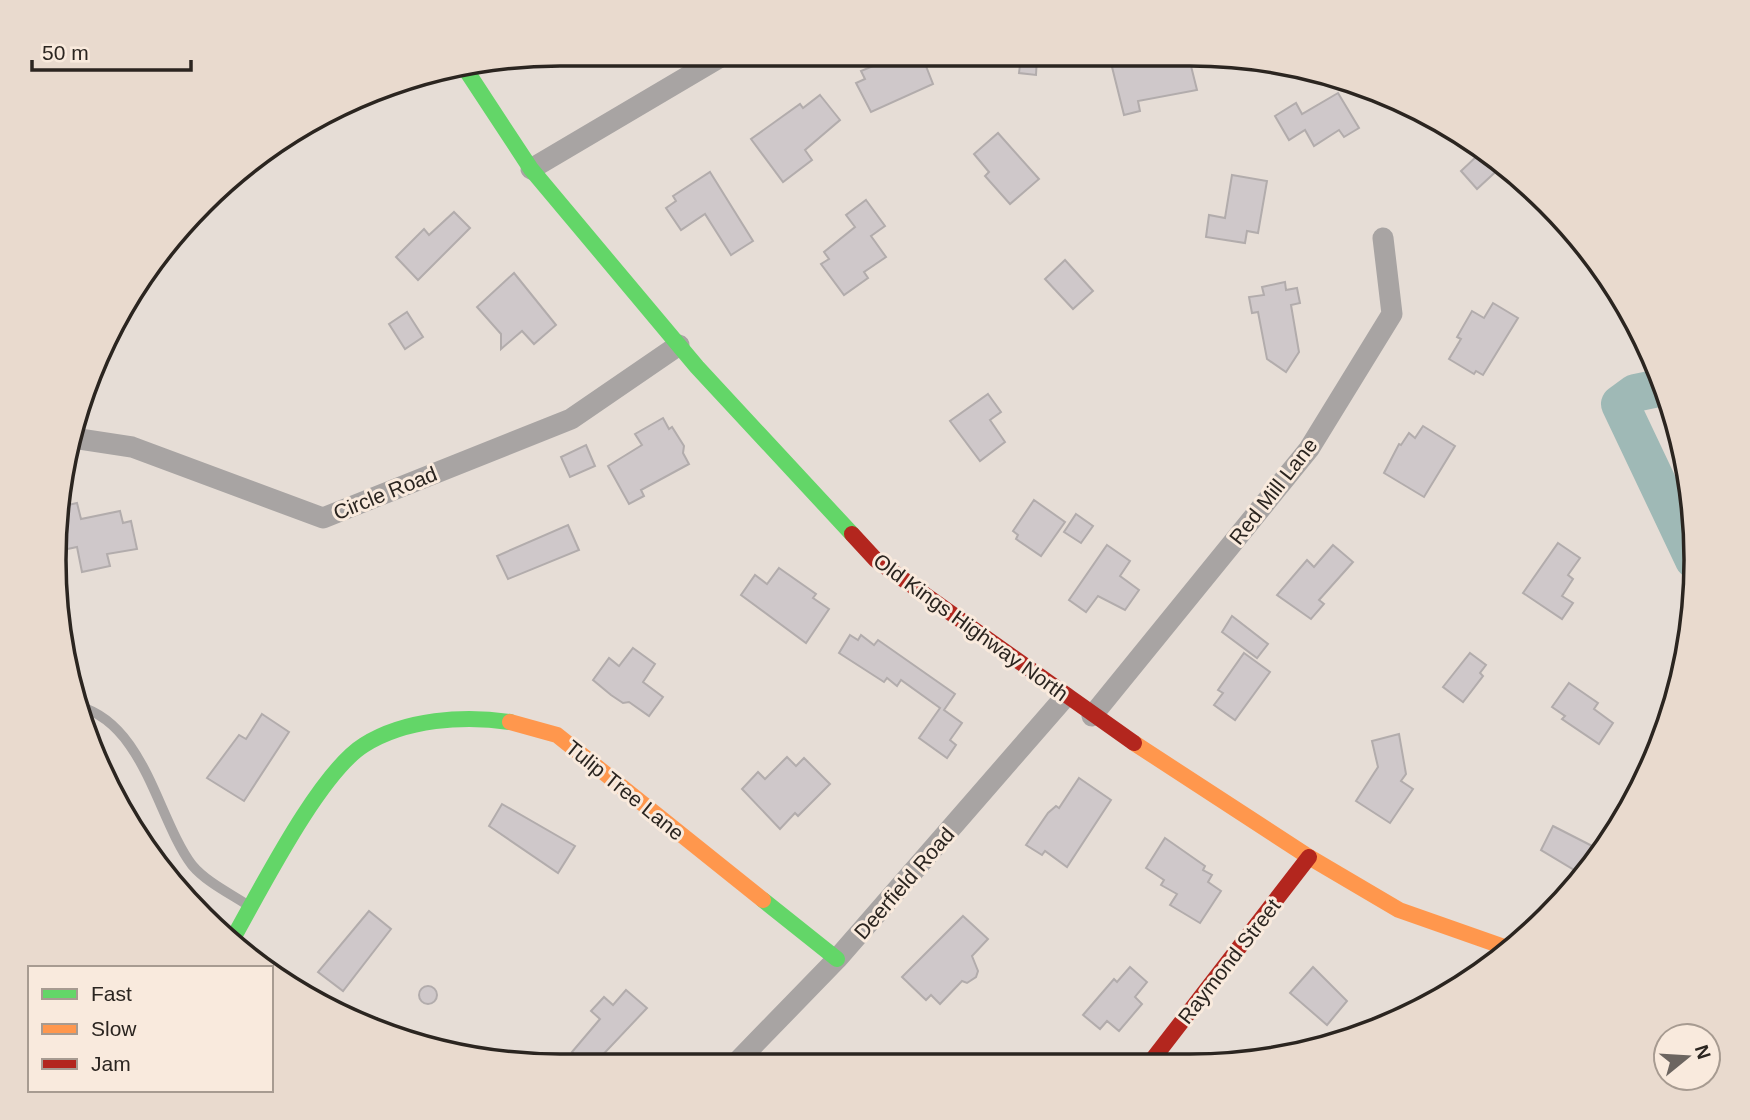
<svg xmlns="http://www.w3.org/2000/svg" width="1750" height="1120" viewBox="0 0 1750 1120" font-family="Helvetica,sans-serif">
<rect width="100%" height="100%" fill="#e6ddd6"/>
<g fill="none" stroke-linecap="round" stroke-linejoin="round">
<path stroke="#9fb9b6" stroke-width="6" d="M 396,82 L 399,81"/>
<path stroke="#9fb9b6" stroke-width="38" d="M 1664,387 L 1635,393 L 1620,404 L 1694,560"/>
</g>
<g fill="#cfc8ca" stroke="#b2acac" stroke-width="2">
<path d="M 881,56 L 922,56 L 933,84 L 871,112 L 856,83 L 865,79 L 861,71 L 873,66 L 870,61 Z"/>
<path d="M 1021,57 L 1037,57 L 1036,75 L 1019,73 Z"/>
<path d="M 1134,58 L 1164,58 L 1165,61 L 1189,58 L 1197,90 L 1138,101 L 1140,111 L 1124,115 L 1111,63 Z"/>
<path d="M 1338,93 L 1359,128 L 1344,137 L 1339,130 L 1314,146 L 1305,130 L 1289,140 L 1275,116 L 1296,103 L 1302,114 Z"/>
<path d="M 820,95 L 840,120 L 805,150 L 812,160 L 783,182 L 751,139 L 800,104 L 803,108 Z"/>
<path d="M 998,133 L 1039,179 L 1010,204 L 985,176 L 989,172 L 974,154 Z"/>
<path d="M 1479,154 L 1485,159 L 1490,154 L 1504,164 L 1477,189 L 1461,171 Z"/>
<path d="M 710,172 L 753,241 L 731,255 L 705,214 L 681,230 L 666,208 L 676,201 L 673,196 Z"/>
<path d="M 1232,175 L 1267,181 L 1258,233 L 1247,231 L 1245,243 L 1206,237 L 1209,215 L 1225,218 Z"/>
<path d="M 866,200 L 885,226 L 871,236 L 886,257 L 864,272 L 868,278 L 844,295 L 821,264 L 829,259 L 824,252 L 855,227 L 846,215 Z"/>
<path d="M 454,212 L 470,228 L 418,280 L 396,257 L 424,229 L 429,235 Z"/>
<path d="M 1065,260 L 1093,291 L 1073,309 L 1045,279 Z"/>
<path d="M 514,273 L 556,325 L 534,344 L 522,331 L 501,349 L 501,334 L 477,307 Z"/>
<path d="M 1285,282 L 1286,290 L 1297,288 L 1300,303 L 1291,305 L 1299,352 L 1286,372 L 1267,359 L 1258,312 L 1252,313 L 1249,297 L 1264,295 L 1262,287 Z"/>
<path d="M 1493,303 L 1518,318 L 1483,375 L 1476,371 L 1474,374 L 1449,359 L 1461,339 L 1457,337 L 1472,311 L 1484,318 Z"/>
<path d="M 407,312 L 423,337 L 405,349 L 389,324 Z"/>
<path d="M 988,394 L 1001,412 L 990,420 L 1005,442 L 980,461 L 950,421 Z"/>
<path d="M 663,418 L 669,429 L 672,427 L 684,446 L 683,453 L 689,464 L 641,490 L 644,496 L 629,504 L 608,466 L 642,445 L 635,434 Z"/>
<path d="M 1423,426 L 1455,446 L 1424,497 L 1384,473 L 1399,444 L 1401,445 L 1409,433 L 1415,438 Z"/>
<path d="M 586,445 L 595,466 L 570,477 L 561,457 Z"/>
<path d="M 1034,500 L 1065,522 L 1041,556 L 1016,539 L 1018,535 L 1013,531 Z"/>
<path d="M 77,503 L 81,519 L 120,511 L 123,523 L 131,521 L 137,549 L 107,554 L 110,566 L 82,572 L 77,547 L 58,551 L 55,527 L 59,507 Z"/>
<path d="M 1076,514 L 1093,526 L 1081,543 L 1064,532 Z"/>
<path d="M 568,525 L 579,550 L 508,579 L 497,556 Z"/>
<path d="M 1558,543 L 1580,558 L 1568,575 L 1573,579 L 1562,596 L 1573,603 L 1562,619 L 1523,593 Z"/>
<path d="M 1107,545 L 1130,561 L 1120,576 L 1139,590 L 1125,610 L 1098,596 L 1086,612 L 1069,600 Z"/>
<path d="M 1333,545 L 1353,562 L 1319,600 L 1324,604 L 1311,619 L 1277,595 L 1307,560 L 1314,567 Z"/>
<path d="M 779,568 L 816,594 L 813,598 L 829,609 L 806,643 L 741,595 L 755,575 L 767,584 Z"/>
<path d="M 1232,616 L 1268,644 L 1257,658 L 1222,632 Z"/>
<path d="M 850,635 L 858,640 L 861,635 L 874,645 L 878,640 L 955,694 L 944,710 L 962,723 L 950,740 L 956,745 L 947,758 L 919,738 L 940,708 L 901,680 L 897,686 L 887,678 L 884,682 L 839,653 Z"/>
<path d="M 633,648 L 655,664 L 643,682 L 663,697 L 649,716 L 629,702 L 623,703 L 611,695 L 593,680 L 609,658 L 619,666 Z"/>
<path d="M 1244,653 L 1270,672 L 1235,720 L 1214,705 L 1223,693 L 1218,690 Z"/>
<path d="M 1470,653 L 1486,665 L 1480,673 L 1483,676 L 1463,702 L 1443,687 Z"/>
<path d="M 1569,683 L 1598,703 L 1594,709 L 1613,723 L 1599,744 L 1562,719 L 1565,716 L 1552,707 Z"/>
<path d="M 262,714 L 289,732 L 244,801 L 207,778 L 239,735 L 246,739 Z"/>
<path d="M 1399,734 L 1406,774 L 1401,781 L 1413,789 L 1390,823 L 1356,801 L 1378,767 L 1372,741 Z"/>
<path d="M 787,757 L 796,766 L 804,758 L 830,784 L 798,816 L 795,813 L 780,829 L 742,789 L 758,772 L 765,779 Z"/>
<path d="M 1079,778 L 1111,800 L 1067,867 L 1045,851 L 1042,855 L 1026,845 L 1048,813 L 1056,806 L 1059,808 Z"/>
<path d="M 502,804 L 575,846 L 558,873 L 489,826 Z"/>
<path d="M 1553,826 L 1602,851 L 1591,869 L 1585,866 L 1581,874 L 1541,850 Z"/>
<path d="M 1165,838 L 1205,866 L 1203,870 L 1212,875 L 1208,882 L 1221,891 L 1200,923 L 1170,905 L 1177,894 L 1161,885 L 1164,880 L 1146,868 Z"/>
<path d="M 369,911 L 391,929 L 343,991 L 318,972 Z"/>
<path d="M 963,916 L 988,939 L 972,956 L 978,971 L 976,977 L 967,983 L 962,981 L 940,1004 L 931,995 L 926,1000 L 902,977 Z"/>
<path d="M 1130,967 L 1147,982 L 1135,997 L 1142,1004 L 1119,1031 L 1107,1021 L 1100,1029 L 1083,1015 L 1114,979 L 1117,982 Z"/>
<path d="M 1313,967 L 1347,1001 L 1327,1025 L 1290,993 Z"/>
<circle cx="428" cy="995" r="9"/>
<path d="M 626,990 L 647,1008 L 596,1062 L 583,1062 L 572,1052 L 600,1019 L 591,1011 L 604,997 L 613,1005 Z"/>
</g>
<g fill="none" stroke-linecap="round" stroke-linejoin="round">
<path stroke="#a8a4a3" stroke-width="10" d="M 78,706 C 145,724 157,818 192,865 C 206,882 231,894 249,906"/>
<g stroke="#a8a4a3" stroke-width="21">
<path d="M 531,169 L 724,55"/>
<path d="M 73,438 L 132,447 L 323,518 L 571,419 L 679,345"/>
<path d="M 1092,716 L 1309,449 L 1392,314 L 1383,238"/>
<path d="M 736,1063 L 837,959 L 1065,697"/>
</g>
<g stroke="#63d668" stroke-width="16">
<path d="M 466,70 L 531,169 L 697,367 L 852,534"/>
<path d="M 763,900 L 837,959"/>
<path d="M 232,940 C 260,891 319,773 364,745 C 405,719 464,715 510,722"/>
</g>
<g stroke="#ff974d" stroke-width="16">
<path d="M 510,722 L 557,735 L 763,900"/>
<path d="M 1134,743 L 1309,857 L 1399,910 L 1510,949"/>
</g>
<g stroke="#b3261e" stroke-width="16">
<path d="M 852,534 L 876,560 L 1134,743"/>
<path d="M 1149,1064 L 1309,857"/>
</g>
</g>
<g text-anchor="middle" dominant-baseline="central" stroke-width="6" stroke-linejoin="round" paint-order="stroke">
<g font-size="21" fill="#2b2520" stroke="#f9eadd">
<text transform="translate(1273 491) rotate(-52)">Red Mill Lane</text>
<text transform="translate(385 493) rotate(-22)">Circle Road</text>
<text transform="translate(971 627) rotate(36)">Old Kings Highway North</text>
<text transform="translate(625 790) rotate(39)">Tulip Tree Lane</text>
<text transform="translate(904 883) rotate(-49)">Deerfield Road</text>
<text transform="translate(1229 961) rotate(-52)">Raymond Street</text>
</g>
</g>
<path d="M0 0H1750V1120H0ZM560 66H1190A494 494 0 0 1 1684 560V560A494 494 0 0 1 1190 1054H560A494 494 0 0 1 66 560V560A494 494 0 0 1 560 66Z" fill="#e9dace" fill-rule="evenodd"/>
<path fill="none" stroke="#2b2520" stroke-width="3.5" d="M560 66H1190A494 494 0 0 1 1684 560V560A494 494 0 0 1 1190 1054H560A494 494 0 0 1 66 560V560A494 494 0 0 1 560 66Z"/>
<rect x="28" y="966" width="245" height="126" fill="#f9eadd" stroke="#a79b91" stroke-width="2"/>
<rect x="42" y="989" width="35" height="10" fill="#63d668" stroke="#a79b91" stroke-width="2"/>
<text x="91" y="1001" font-size="21" fill="#2b2520">Fast</text>
<rect x="42" y="1024" width="35" height="10" fill="#ff974d" stroke="#a79b91" stroke-width="2"/>
<text x="91" y="1036" font-size="21" fill="#2b2520">Slow</text>
<rect x="42" y="1059" width="35" height="10" fill="#b3261e" stroke="#a79b91" stroke-width="2"/>
<text x="91" y="1071" font-size="21" fill="#2b2520">Jam</text>
<g transform="translate(1687 1057) rotate(72)"><circle r="33" fill="#f9eadd" stroke="#a79b91" stroke-width="2"/>
<path d="M0-5L12 26L0 18L-12 26Z" fill="#6c6560"/>
<text y="-10" font-size="19" font-weight="bold" text-anchor="middle" fill="#2b2520">N</text>
</g>
<path d="M32 60v10h159v-10" fill="none" stroke="#2b2520" stroke-width="3.5"/>
<text x="42" y="60" font-size="21" fill="#2b2520" stroke="#f9eadd" stroke-width="5" paint-order="stroke">50 m</text>
</svg>
